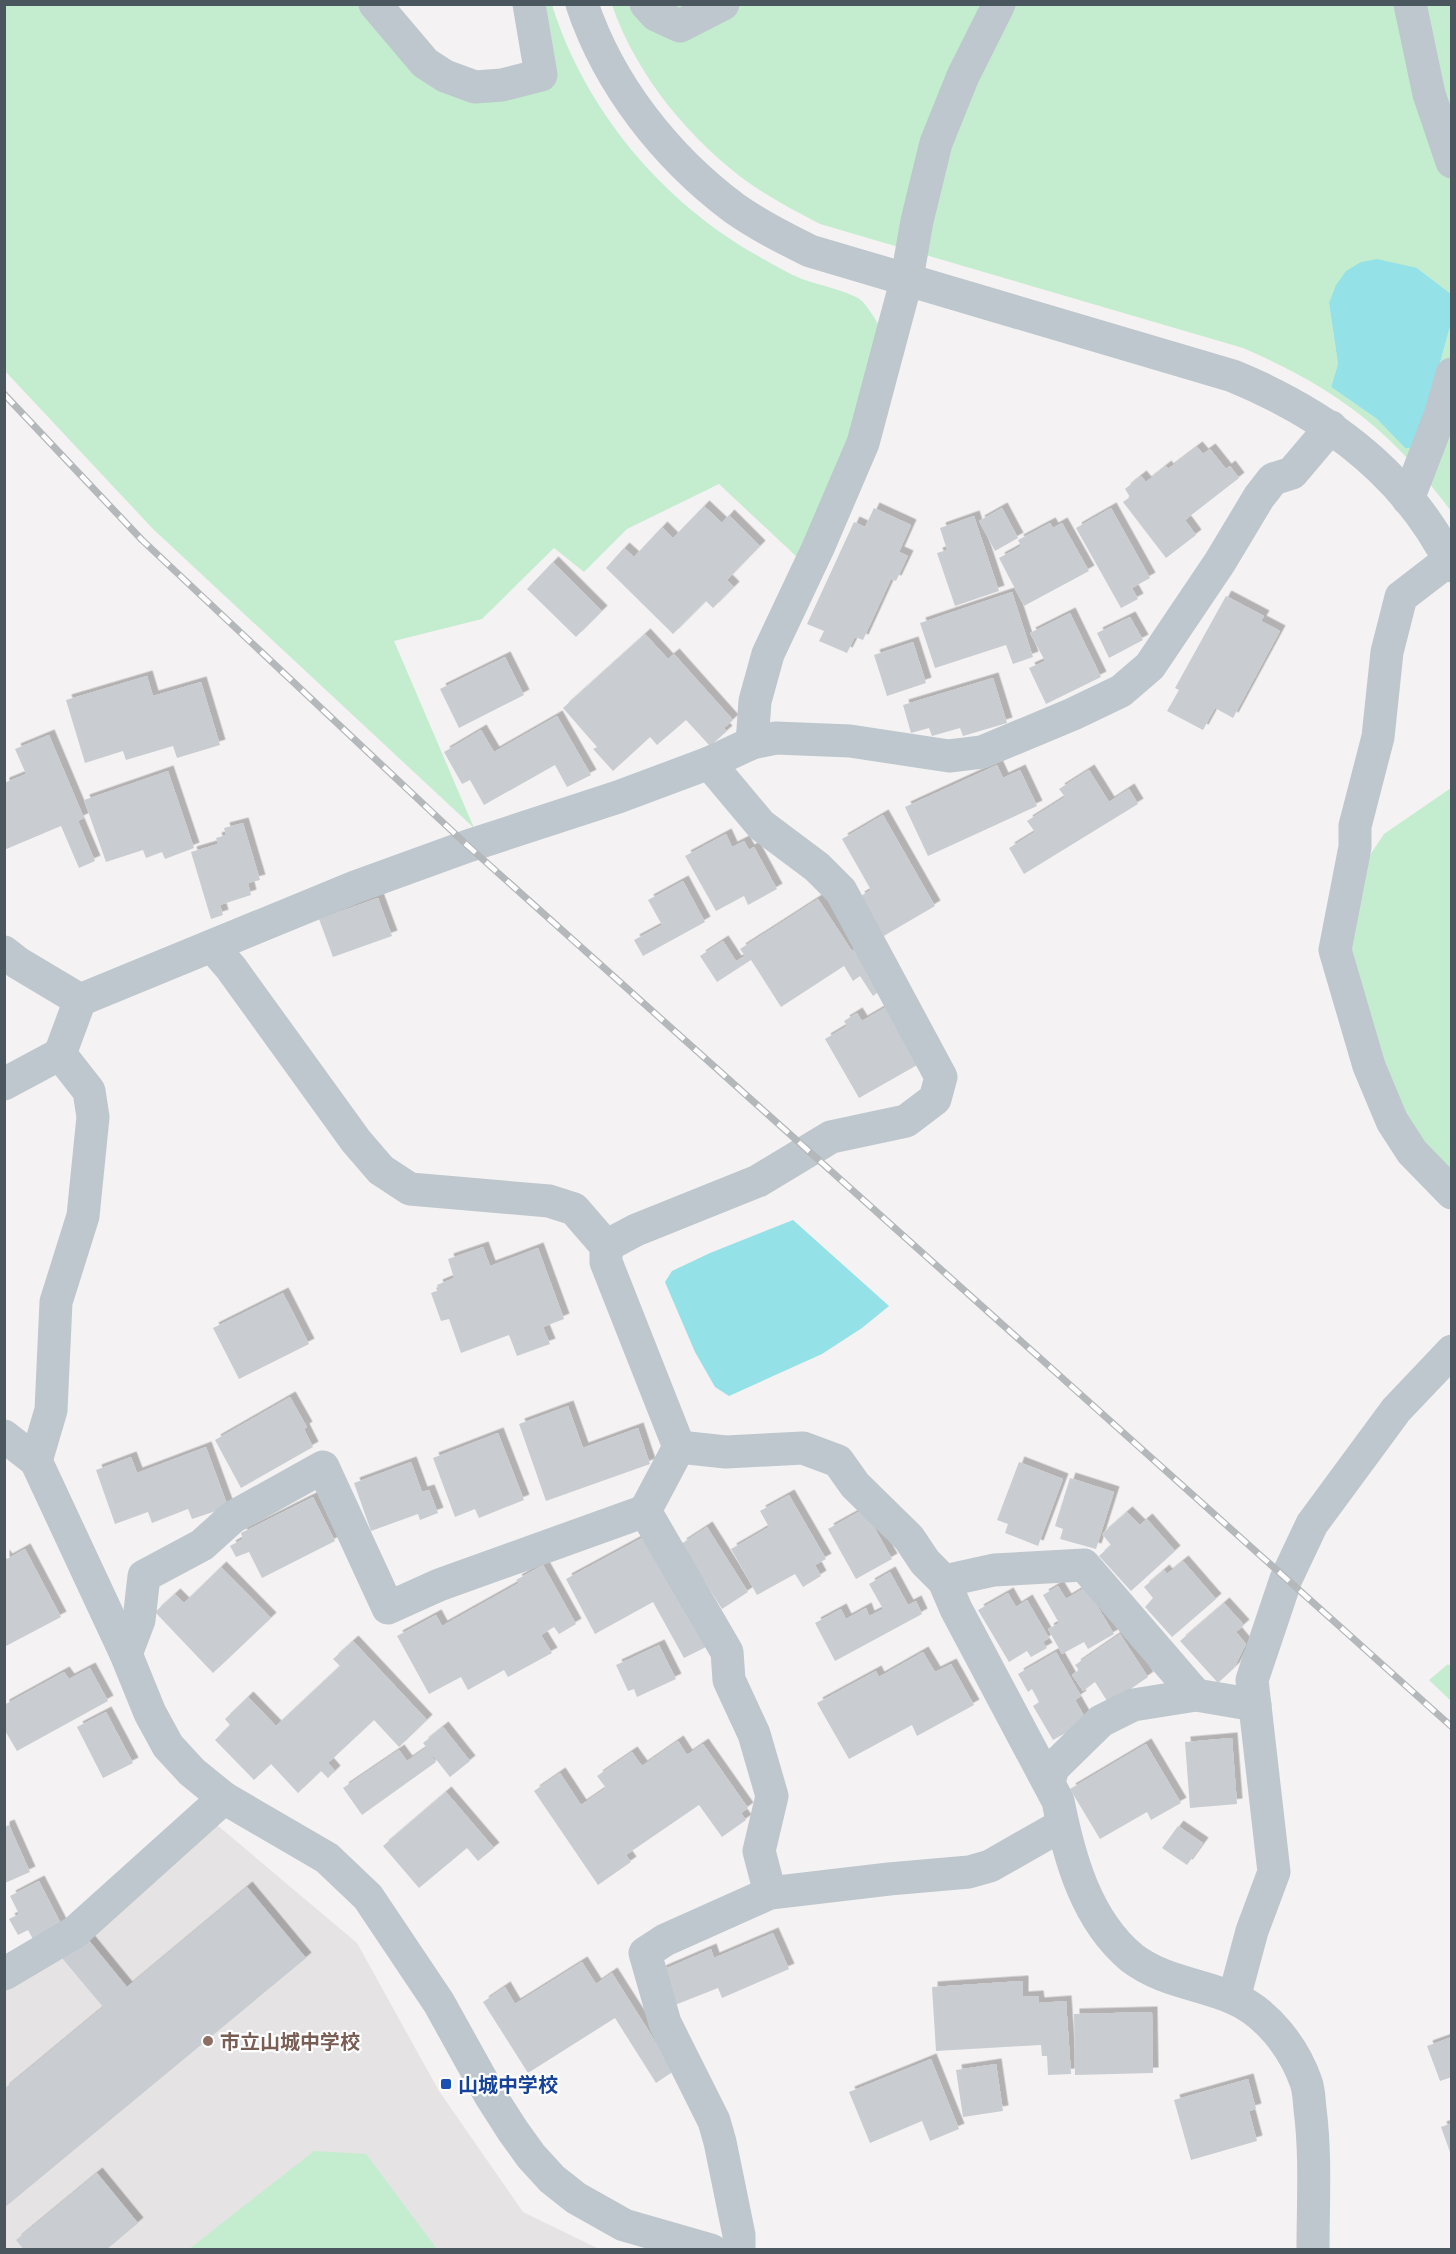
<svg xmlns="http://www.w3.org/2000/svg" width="1456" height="2254" viewBox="0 0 1456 2254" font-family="Quicksand,'Noto Sans JP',sans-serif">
<defs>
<filter id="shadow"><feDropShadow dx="5.5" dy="-5.5" stdDeviation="0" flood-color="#0004"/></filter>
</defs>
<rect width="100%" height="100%" fill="#f4f2f2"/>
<path fill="#e5e3e3" d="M 217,1825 L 357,1943 L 439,2091 L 523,2212 L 599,2249 L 5,2249 L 4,1990 Z"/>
<g fill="#c4edcf">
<path d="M 5,4 L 360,5 L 419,70 L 552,82 L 539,5 L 552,5 C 585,110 662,202 758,256 C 772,264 787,273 802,279 C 819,285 843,290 858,298 C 867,303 879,326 885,335 L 829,501 L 799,559 L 719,484 L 627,529 L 584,572 L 554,548 L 482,619 L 394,641 L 474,828 L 153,529 L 5,371 Z"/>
<path d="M 612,5 L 1451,5 L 1451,294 L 1417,268 L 1329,303 L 1338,364 L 1331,387 L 1377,419 L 1405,448 L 1435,381 L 1451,323 L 1451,511 C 1391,430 1336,388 1243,348 L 820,224 C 797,212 774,200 752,185 C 691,142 636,75 612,5 Z"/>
<path d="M 1451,788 L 1451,1171 L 1422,1143 L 1390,1088 L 1346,949 L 1368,858 L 1384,834 Z"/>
<path d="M 1448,1664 L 1451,1667 L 1451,1701 L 1429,1680 Z"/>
<path d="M 314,2151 L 366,2154 L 437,2249 L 189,2249 Z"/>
</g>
<g fill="#94e1e7">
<path d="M 1377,259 L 1417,268 L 1451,294 L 1451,323 L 1435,381 L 1412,448 L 1405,448 L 1377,419 L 1331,387 L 1338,364 L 1329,303 L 1336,285 L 1346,271 L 1361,262 Z"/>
<path d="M 793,1220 L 889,1306 L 862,1328 L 822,1354 L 729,1396 L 715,1387 L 695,1352 L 665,1282 L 672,1271 L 710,1253 Z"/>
</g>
<g fill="#c9cdd1" filter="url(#shadow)">
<path d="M 1197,447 L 1203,454 L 1210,449 L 1226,469 L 1230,466 L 1239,478 L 1185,520 L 1196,535 L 1166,558 L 1123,502 L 1130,497 L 1125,489 L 1141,476 L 1146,482 L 1166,466 L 1168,469 Z"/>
<path d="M 704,506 L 722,523 L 729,515 L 760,546 L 727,580 L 734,587 L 713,608 L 706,601 L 673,634 L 606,568 L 624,548 L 634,557 L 662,527 L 673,538 Z"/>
<path d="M 874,508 L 911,525 L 899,552 L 908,556 L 896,581 L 891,579 L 863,640 L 855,637 L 847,653 L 819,641 L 824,631 L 807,624 L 854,522 L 865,527 Z"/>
<path d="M 1002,508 L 1018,538 L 995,551 L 979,521 Z"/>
<path d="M 1111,508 L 1150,578 L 1132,588 L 1138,599 L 1121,608 L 1076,528 Z"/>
<path d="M 974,516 L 999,591 L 955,606 L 937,553 L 947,550 L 940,528 Z"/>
<path d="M 1050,523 L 1053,528 L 1062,523 L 1089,571 L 1024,606 L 999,558 L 1021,546 L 1018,540 Z"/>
<path d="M 553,562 L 602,611 L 576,637 L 527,589 Z"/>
<path d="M 1012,592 L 1033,657 L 1013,664 L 1006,645 L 935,668 L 920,623 Z"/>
<path d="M 1226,596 L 1264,616 L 1261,621 L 1280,631 L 1233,718 L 1215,708 L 1203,730 L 1167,711 L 1179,690 L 1175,688 Z"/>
<path d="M 1070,613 L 1101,677 L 1046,704 L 1029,668 L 1045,661 L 1030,633 Z"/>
<path d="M 1130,617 L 1143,640 L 1109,658 L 1097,633 Z"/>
<path d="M 645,634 L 668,659 L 674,654 L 733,720 L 724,728 L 727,731 L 710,746 L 686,720 L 657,745 L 650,737 L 613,771 L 593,749 L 597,747 L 563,708 Z"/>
<path d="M 913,642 L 926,683 L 887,696 L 874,655 Z"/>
<path d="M 505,657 L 524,695 L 459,728 L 440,689 Z"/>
<path d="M 147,676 L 153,696 L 201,682 L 220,745 L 177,758 L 173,746 L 126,760 L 123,751 L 85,763 L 66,700 Z"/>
<path d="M 993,678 L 1007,723 L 963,736 L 960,728 L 932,736 L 929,728 L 911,733 L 903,705 Z"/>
<path d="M 557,716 L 591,775 L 567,787 L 555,765 L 484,805 L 470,780 L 462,784 L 444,752 L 481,730 L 494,752 Z"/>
<path d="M 49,735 L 84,818 L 78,821 L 95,861 L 79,868 L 61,826 L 4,850 L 4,783 L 26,774 L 15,749 Z"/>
<path d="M 997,765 L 1003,778 L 1020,770 L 1037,806 L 928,856 L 905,807 Z"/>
<path d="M 1089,770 L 1109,802 L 1129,789 L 1138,804 L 1024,874 L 1009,848 L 1035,832 L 1027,821 L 1065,797 L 1059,789 Z"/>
<path d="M 168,771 L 194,848 L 165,859 L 162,852 L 146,858 L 143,850 L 106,862 L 84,800 Z"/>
<path d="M 883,815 L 935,906 L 882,937 L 859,897 L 871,890 L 842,839 Z"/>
<path d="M 243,823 L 260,880 L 248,883 L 251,895 L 220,905 L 223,915 L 211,919 L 191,852 L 218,844 L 216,838 L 226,835 L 224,828 Z"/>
<path d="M 726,834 L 732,847 L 744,841 L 749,850 L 754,847 L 777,889 L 748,905 L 744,896 L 716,911 L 685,856 Z"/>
<path d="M 683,881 L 705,922 L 643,956 L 634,940 L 662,925 L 648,900 Z"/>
<path d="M 378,898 L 392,936 L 333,957 L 319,919 Z"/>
<path d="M 818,899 L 852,951 L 860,945 L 886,986 L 873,996 L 860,976 L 853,981 L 844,966 L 781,1007 L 751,960 L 717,982 L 700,956 L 723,941 L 736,961 L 745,956 L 740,949 Z"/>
<path d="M 886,1007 L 919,1064 L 859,1098 L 825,1039 L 847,1026 L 844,1021 L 857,1013 L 862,1021 Z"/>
<path d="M 483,1247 L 490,1266 L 538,1248 L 564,1319 L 543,1327 L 550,1344 L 517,1356 L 509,1335 L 461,1353 L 449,1319 L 441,1321 L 431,1293 L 439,1290 L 437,1285 L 454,1278 L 448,1259 Z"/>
<path d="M 283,1293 L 309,1344 L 239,1379 L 213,1328 Z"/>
<path d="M 290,1397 L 307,1427 L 304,1429 L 313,1447 L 241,1488 L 215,1440 Z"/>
<path d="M 568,1406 L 583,1448 L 638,1428 L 650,1464 L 546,1501 L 519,1424 Z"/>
<path d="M 498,1433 L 524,1500 L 479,1518 L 475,1509 L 455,1517 L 433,1458 Z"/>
<path d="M 206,1447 L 228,1507 L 192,1519 L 188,1509 L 152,1523 L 148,1512 L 115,1524 L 96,1470 L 131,1457 L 137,1473 Z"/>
<path d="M 411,1462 L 422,1492 L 429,1490 L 438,1513 L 420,1520 L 418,1514 L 371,1531 L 354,1483 Z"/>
<path d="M 1019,1462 L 1063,1479 L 1038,1546 L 1005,1533 L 1008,1524 L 997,1520 Z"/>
<path d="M 1070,1478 L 1114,1492 L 1096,1549 L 1060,1539 L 1063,1529 L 1055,1526 Z"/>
<path d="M 789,1495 L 826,1559 L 815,1565 L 821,1576 L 803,1587 L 795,1574 L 757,1595 L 731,1549 L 769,1527 L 760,1511 Z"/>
<path d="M 313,1497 L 335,1541 L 262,1578 L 249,1552 L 236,1557 L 230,1546 L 243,1539 L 241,1533 Z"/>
<path d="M 864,1509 L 892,1559 L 856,1579 L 828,1529 Z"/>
<path d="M 1127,1512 L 1140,1525 L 1147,1519 L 1175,1551 L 1131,1591 L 1099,1556 L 1111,1545 L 1102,1534 Z"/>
<path d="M 707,1527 L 748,1592 L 722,1609 L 681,1544 Z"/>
<path d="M 642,1538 L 708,1646 L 684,1658 L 653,1602 L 595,1634 L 566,1579 Z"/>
<path d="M 25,1549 L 61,1617 L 6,1646 L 4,1555 L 7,1559 Z"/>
<path d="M 1183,1561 L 1216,1599 L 1172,1637 L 1145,1607 L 1153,1598 L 1144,1587 L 1164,1570 L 1167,1574 Z"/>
<path d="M 543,1565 L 576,1624 L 559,1634 L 554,1627 L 541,1635 L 552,1653 L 508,1677 L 504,1670 L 468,1690 L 461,1677 L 429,1694 L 397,1636 L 436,1615 L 442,1626 L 519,1583 L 516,1580 Z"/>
<path d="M 221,1567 L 271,1618 L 213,1673 L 155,1612 L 175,1594 L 184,1603 Z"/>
<path d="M 890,1572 L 908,1605 L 916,1601 L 922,1614 L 835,1661 L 815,1623 L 841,1609 L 846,1619 L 866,1608 L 869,1616 L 883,1609 L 869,1584 Z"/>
<path d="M 1058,1586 L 1066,1599 L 1086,1587 L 1114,1634 L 1088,1649 L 1084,1642 L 1062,1654 L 1048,1629 L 1059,1623 L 1043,1595 Z"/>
<path d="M 1008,1593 L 1016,1607 L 1027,1600 L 1049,1638 L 1043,1642 L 1047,1648 L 1031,1657 L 1027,1651 L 1009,1662 L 978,1610 Z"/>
<path d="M 1224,1603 L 1244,1625 L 1236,1632 L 1246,1644 L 1234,1668 L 1218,1683 L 1180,1641 Z"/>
<path d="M 1120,1634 L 1148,1677 L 1109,1704 L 1095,1682 L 1083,1691 L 1072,1675 L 1079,1670 L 1075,1665 Z"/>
<path d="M 353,1641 L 427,1720 L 399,1747 L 374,1720 L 328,1763 L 335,1771 L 328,1778 L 321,1771 L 298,1793 L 271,1764 L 254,1780 L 215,1740 L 230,1725 L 225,1719 L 248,1697 L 276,1726 L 340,1666 L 333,1659 Z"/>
<path d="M 659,1645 L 676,1679 L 637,1697 L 634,1689 L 628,1691 L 616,1665 Z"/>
<path d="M 923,1652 L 935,1672 L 951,1664 L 974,1705 L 917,1736 L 912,1725 L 849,1759 L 817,1703 L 876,1671 L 879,1677 Z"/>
<path d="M 1056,1652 L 1081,1696 L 1075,1700 L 1087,1721 L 1053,1740 L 1033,1706 L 1039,1702 L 1032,1689 L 1028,1692 L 1018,1674 Z"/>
<path d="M 90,1668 L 108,1701 L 17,1751 L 4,1729 L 4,1705 L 64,1672 L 69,1679 Z"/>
<path d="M 106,1712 L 133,1763 L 103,1778 L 77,1727 Z"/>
<path d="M 443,1727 L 470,1761 L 450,1777 L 423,1743 Z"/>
<path d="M 1232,1738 L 1237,1804 L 1190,1808 L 1185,1742 Z"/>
<path d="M 678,1741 L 687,1755 L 703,1744 L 748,1808 L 741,1813 L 746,1820 L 722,1837 L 699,1805 L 626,1855 L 631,1862 L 598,1885 L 534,1791 L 560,1773 L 581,1805 L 606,1788 L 597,1776 L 632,1752 L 642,1766 Z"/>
<path d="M 1146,1744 L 1181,1803 L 1151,1820 L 1147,1812 L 1100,1839 L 1070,1789 Z"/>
<path d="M 426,1748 L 436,1762 L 362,1815 L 343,1788 L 399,1750 L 407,1761 Z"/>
<path d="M 446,1792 L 494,1848 L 478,1861 L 467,1848 L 419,1888 L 383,1846 Z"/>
<path d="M 9,1825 L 30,1872 L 5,1883 L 4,1827 Z"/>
<path d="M 1178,1826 L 1203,1843 L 1187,1865 L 1162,1848 Z"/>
<path d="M 39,1881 L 62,1926 L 34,1941 L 28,1930 L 18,1935 L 9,1919 L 19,1914 L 10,1896 Z"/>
<path d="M 247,1887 L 306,1958 L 4,2208 L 4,2089 L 103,2007 L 62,1958 L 87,1938 L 127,1987 Z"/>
<path d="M 773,1933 L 789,1969 L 722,1998 L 718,1988 L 675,2005 L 660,1971 L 711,1949 L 714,1958 Z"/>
<path d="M 582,1962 L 596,1984 L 612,1973 L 674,2071 L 656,2083 L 615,2018 L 528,2073 L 483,2002 L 505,1987 L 515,2004 Z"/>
<path d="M 1023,1981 L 1023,1997 L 1038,1996 L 1039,2003 L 1066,2001 L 1071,2074 L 1048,2075 L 1047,2056 L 1042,2056 L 1041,2045 L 936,2051 L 932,1987 Z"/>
<path d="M 1152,2012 L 1153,2073 L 1075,2075 L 1074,2014 Z"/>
<path d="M 1452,2037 L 1452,2077 L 1440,2081 L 1427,2046 Z"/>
<path d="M 931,2059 L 959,2129 L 930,2141 L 922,2121 L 870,2143 L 849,2092 Z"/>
<path d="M 996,2064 L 1003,2111 L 963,2117 L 956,2070 Z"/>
<path d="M 1248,2079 L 1256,2109 L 1249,2111 L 1257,2141 L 1191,2160 L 1174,2100 Z"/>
<path d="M 1452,2123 L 1452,2155 L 1451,2155 L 1441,2127 Z"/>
<path d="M 97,2173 L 138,2223 L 106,2250 L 24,2250 L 16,2240 Z"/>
</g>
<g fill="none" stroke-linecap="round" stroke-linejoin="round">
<g stroke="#bec7cd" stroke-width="33">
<path d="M 375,4 L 425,63 L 445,76 L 475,87 L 502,85 L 541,75 L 529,4"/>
<path d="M 582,4 C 609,85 666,157 734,208 C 758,225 784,238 810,251 L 1233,376 C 1325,414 1407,474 1452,566"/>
<path d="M 646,4 L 656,15 L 680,26 L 723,4"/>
<path d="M 1410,4 L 1429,94 L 1452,162"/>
<path d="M 1408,499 L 1440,416 L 1452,374"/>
<path d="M 1449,560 L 1401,597 L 1387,652 L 1378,737 L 1355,826 L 1355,847 L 1335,950 L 1369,1066 L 1392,1121 L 1412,1152 L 1452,1193"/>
<path d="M 752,743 L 755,701 L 768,654 L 818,548 L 863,443 L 907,278 L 917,221 L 936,143 L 963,76 L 999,4"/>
<path d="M 212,946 L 231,968 L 356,1141 L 381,1170 L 410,1189 L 549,1201 L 574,1209 L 606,1246 L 606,1262 L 679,1447 L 645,1511 L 727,1652 L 729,1680 L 754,1734 L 772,1796 L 759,1851 L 770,1893"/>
<path d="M 4,952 L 18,963 L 80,1000"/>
<path d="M 4,1084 L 60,1054 L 80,1000 L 355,887 L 468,846 L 618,797 L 709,763 L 752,743 L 776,738 L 850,741 L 949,756 L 982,752 L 1073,714 L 1121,691 L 1150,666 L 1220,562 L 1259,497 L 1273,479 L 1292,473 L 1331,427"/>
<path d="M 606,1246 L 636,1230 L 758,1181 L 831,1137 L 906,1121 L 935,1099 L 941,1077 L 841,891 L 817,867 L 761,825 L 709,763"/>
<path d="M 4,1436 L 36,1461 L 126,1654 L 150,1713 L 168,1746 L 192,1772 L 224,1798 L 327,1858 L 368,1897 L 439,2003 L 490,2095 L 513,2131 L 531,2156 L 552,2179 L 576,2198 L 624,2225 L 711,2250"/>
<path d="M 679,1447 L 726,1452 L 803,1448 L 838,1461 L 855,1485 L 909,1538 L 925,1562 L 944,1581 L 956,1609 L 1058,1801 C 1069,1857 1086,1920 1132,1958 C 1162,1981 1200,1984 1233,1998 C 1267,2012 1294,2048 1306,2082 C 1309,2090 1309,2100 1310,2109 C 1316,2155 1313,2203 1313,2250"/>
<path d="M 36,1461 L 51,1410 L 56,1302 L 83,1216 L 93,1117 L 89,1091 L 60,1054"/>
<path d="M 944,1581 L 994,1570 L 1084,1565 L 1196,1695"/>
<path d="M 126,1654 L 139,1620 L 144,1576 L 202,1545 L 233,1517 L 323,1467 L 388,1608 L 439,1585 L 645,1511"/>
<path d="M 1049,1782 L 1053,1768 L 1101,1721 L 1133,1705 L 1196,1695 L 1255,1705"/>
<path d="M 4,1974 L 75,1932 L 224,1798"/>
<path d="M 1234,1998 L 1252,1931 L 1274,1872 L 1252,1680 L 1286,1579 L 1312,1524 L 1396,1410 L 1452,1351"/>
<path d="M 739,2250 L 739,2235 L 720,2142 L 714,2121 L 665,2023 L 645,1953 L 665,1940 L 770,1893 L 889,1879 L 969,1872 L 990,1866 L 1062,1825"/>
</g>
<defs>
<path id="rail" d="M 4,394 L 142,540 L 468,846 L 1452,1727"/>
</defs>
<use href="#rail" stroke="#b4b8bb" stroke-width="7"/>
<use href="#rail" stroke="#fff" stroke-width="4.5" stroke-dasharray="14" stroke-linecap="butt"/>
</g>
<circle fill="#8d6e63" stroke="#fff" stroke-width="2" cx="208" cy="2041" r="6"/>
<rect fill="#1a4fb4" stroke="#fff" stroke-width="2" x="440" y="2078" width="12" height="12" rx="3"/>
<g text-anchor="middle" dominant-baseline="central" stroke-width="4.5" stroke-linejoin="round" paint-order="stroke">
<g font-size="20" font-weight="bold" fill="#785e54" stroke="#fff" text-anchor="start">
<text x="220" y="2041">市立山城中学校</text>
</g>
<g font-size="20" font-weight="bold" fill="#164399" stroke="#fff" text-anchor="start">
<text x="458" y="2084">山城中学校</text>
</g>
</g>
<rect width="1456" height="2254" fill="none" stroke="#4a575e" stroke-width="12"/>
</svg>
